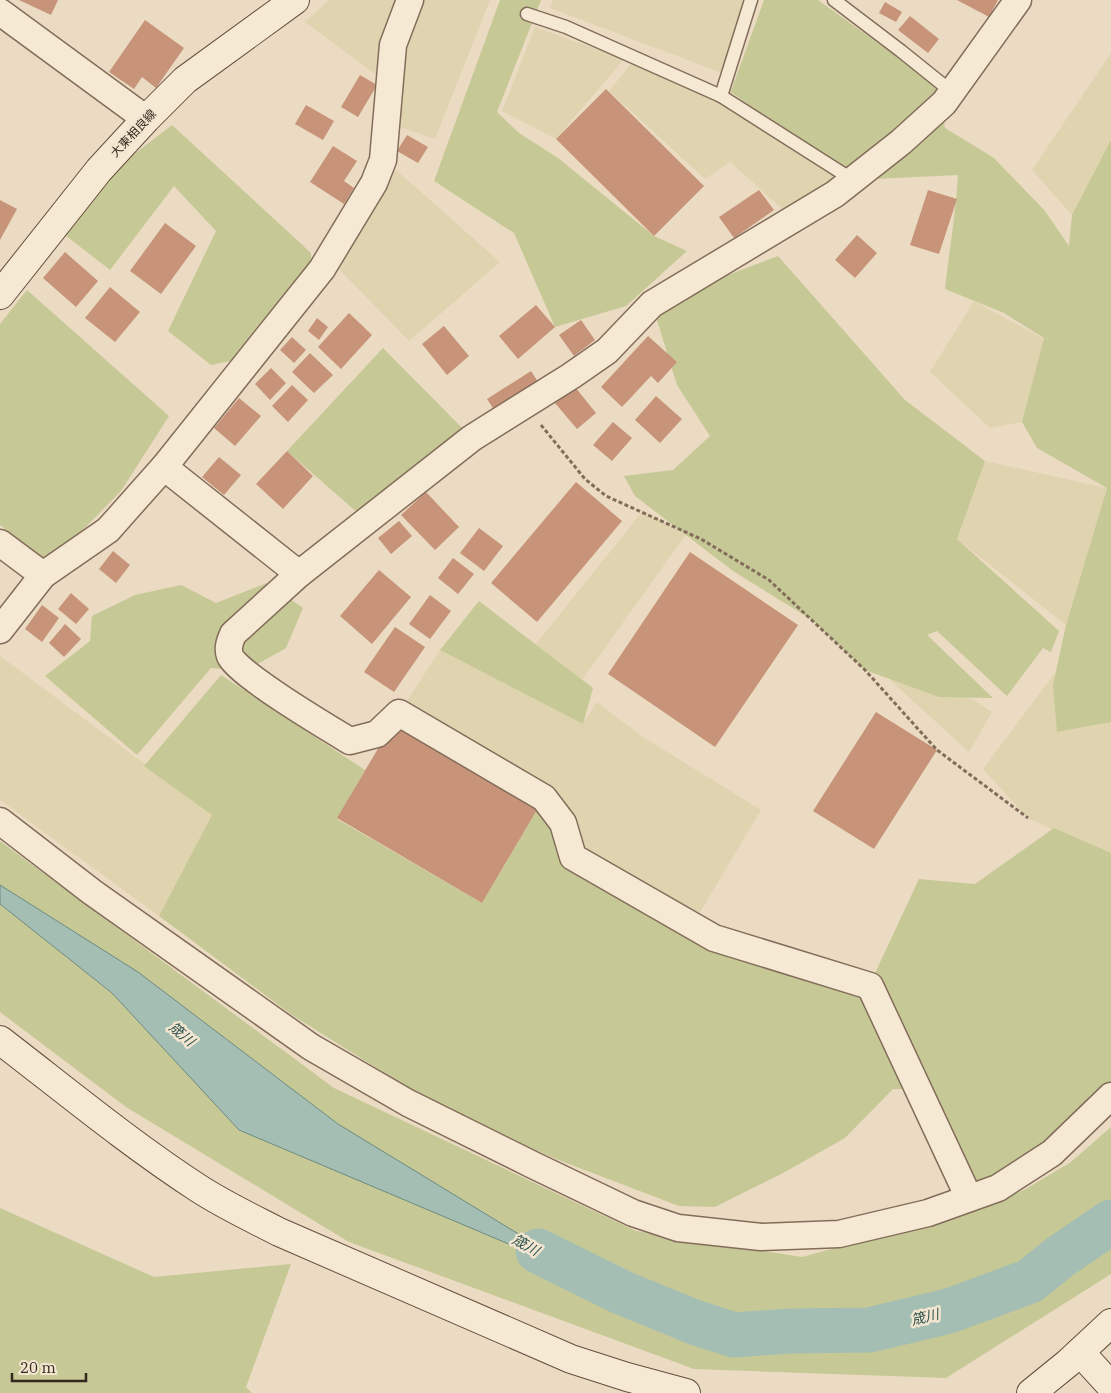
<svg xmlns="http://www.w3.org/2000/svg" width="1111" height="1393" viewBox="0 0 1111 1393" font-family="'IBM Plex Serif','Noto Sans JP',serif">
<rect width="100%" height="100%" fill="#ebdbc2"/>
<g fill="#e0d4b0">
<path d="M 329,0 L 403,0 L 378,76 L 305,22 Z"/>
<path d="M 422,0 L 490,0 L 435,139 L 400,127 L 399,71 Z"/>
<path d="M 553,0 L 759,0 L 727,75 L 550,8 Z"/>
<path d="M 535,27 L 624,59 L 556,139 L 502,111 Z"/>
<path d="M 1111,53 L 1111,159 L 1072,215 L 1032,170 Z"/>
<path d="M 631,64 L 723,100 L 850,177 L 790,216 L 730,162 L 705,179 L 609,91 Z"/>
<path d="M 396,170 L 500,262 L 409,341 L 338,268 Z"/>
<path d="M 974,301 L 1044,339 L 1022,422 L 990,428 L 930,372 Z"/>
<path d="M 985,461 L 1107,488 L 1066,625 L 957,539 Z"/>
<path d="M 642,512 L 687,533 L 582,680 L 536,644 Z"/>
<path d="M 440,650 L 583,724 L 597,702 L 643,737 L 761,810 L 692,926 L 569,845 L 544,798 L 399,713 Z"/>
<path d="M 0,656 L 213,815 L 159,916 L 0,800 Z"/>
<path d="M 919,665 L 992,712 L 969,752 L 890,680 Z"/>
<path d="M 1057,670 L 1057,732 L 1111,722 L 1111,857 L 1028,818 L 983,769 Z"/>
</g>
<g fill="#c6c896">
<path d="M 500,0 L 541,0 L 497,112 L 519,133 L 558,158 L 654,236 L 687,251 L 626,306 L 555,327 L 514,233 L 434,181 Z"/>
<path d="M 764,0 L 818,0 L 939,87 L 945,128 L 994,158 L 1045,211 L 1069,246 L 1072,215 L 1111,140 L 1111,722 L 1057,732 L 1053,685 L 1066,625 L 1107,488 L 1037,448 L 1022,422 L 1044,338 L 1004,313 L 945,289 C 949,251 956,213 958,175 L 853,180 L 732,93 L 730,94 Z"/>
<path d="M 172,125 L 311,253 L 311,266 L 235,360 L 211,365 L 168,331 L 216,231 L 174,186 L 110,270 L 65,235 L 124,162 Z"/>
<path d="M 778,256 L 905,400 L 985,461 L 957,539 L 1059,631 L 1051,652 L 1043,648 L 1007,696 L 937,631 L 927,635 L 993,698 L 939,697 L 865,670 L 812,620 L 733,571 L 635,496 L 624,476 L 673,470 L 710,436 L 677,385 L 652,304 Z"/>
<path d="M 27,290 L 169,416 L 121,491 L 73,540 L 45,560 L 0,525 L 0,324 Z"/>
<path d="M 383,348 L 472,438 L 367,521 L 287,451 Z"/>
<path d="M 267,583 L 303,608 L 286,648 L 245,671 L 211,668 L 137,755 L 45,676 L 90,641 L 92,616 L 135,595 L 181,585 L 216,603 Z"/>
<path d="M 479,601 L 593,688 L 583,724 L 440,650 Z"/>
<path d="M 221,675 L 365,770 L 337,819 L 482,903 L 537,810 L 573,857 L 702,932 L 869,986 L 919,879 L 975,884 L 1054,828 L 1111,853 L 1111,1096 L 1047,1156 L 981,1181 L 970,1180 L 932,1089 L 893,1089 L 845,1138 L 783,1173 L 715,1207 L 679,1206 L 556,1159 L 436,1105 L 292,1015 L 159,916 L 212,815 L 144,766 Z"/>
<path d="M 0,841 L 334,1088 L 636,1231 L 802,1257 L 971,1211 L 1024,1190 L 1071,1162 L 1111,1127 L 1111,1274 L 946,1378 L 694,1369 L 349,1242 L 126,1107 L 0,1012 Z"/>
<path d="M 0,1208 L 154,1277 L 291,1264 L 246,1387 L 252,1393 L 0,1393 Z"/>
</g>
<path fill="#a4beb4" stroke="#6c8b81" d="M 0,885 L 138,972 L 338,1124 L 594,1280 L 239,1130 L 112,993 L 0,904 Z"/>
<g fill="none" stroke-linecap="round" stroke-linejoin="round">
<path stroke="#a4beb4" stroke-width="45" d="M 538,1251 L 623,1293 L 694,1322 L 734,1335 L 791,1331 L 869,1330 L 949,1311 L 1030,1281 L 1061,1256 L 1111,1222"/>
</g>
<g fill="#c7947a">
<path d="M 19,0 L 58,0 L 51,15 Z"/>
<path d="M 957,0 L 998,0 L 989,17 Z"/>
<path d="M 885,2 L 902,12 L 896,22 L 879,13 Z"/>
<path d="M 910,16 L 939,39 L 928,53 L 898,30 Z"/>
<path d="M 145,20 L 184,48 L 156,88 L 142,77 L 134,89 L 109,72 Z"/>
<path d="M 360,75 L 377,85 L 358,117 L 341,107 Z"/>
<path d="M 606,89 L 704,186 L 654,236 L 556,139 Z"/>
<path d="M 306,105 L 334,121 L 323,140 L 295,124 Z"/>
<path d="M 407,135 L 428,147 L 418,163 L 397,151 Z"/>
<path d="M 333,146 L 357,161 L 344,181 L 354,188 L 344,204 L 310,182 Z"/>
<path d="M 759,190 L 774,210 L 734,238 L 719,217 Z"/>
<path d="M 928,190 L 957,199 L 939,254 L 910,245 Z"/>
<path d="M 0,200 L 17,209 L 0,240 Z"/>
<path d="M 165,223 L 196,246 L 161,294 L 130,271 Z"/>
<path d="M 857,235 L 877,253 L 855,278 L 835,260 Z"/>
<path d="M 65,252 L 98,281 L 76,307 L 43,278 Z"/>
<path d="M 110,287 L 140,312 L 115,342 L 85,318 Z"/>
<path d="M 536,305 L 555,327 L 518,359 L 499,336 Z"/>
<path d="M 349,313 L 372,335 L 341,369 L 318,347 Z"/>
<path d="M 317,318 L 328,327 L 319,340 L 308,331 Z"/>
<path d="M 581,320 L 595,340 L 574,356 L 559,335 Z"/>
<path d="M 444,326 L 469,356 L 447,375 L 422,344 Z"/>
<path d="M 648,336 L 677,362 L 658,383 L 651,376 L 622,407 L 601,387 Z"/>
<path d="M 292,337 L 306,350 L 294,363 L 280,350 Z"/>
<path d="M 310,353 L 333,375 L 314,393 L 292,372 Z"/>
<path d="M 271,368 L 286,383 L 270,400 L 255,384 Z"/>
<path d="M 531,371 L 540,385 L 496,413 L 487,399 Z"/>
<path d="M 292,385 L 308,400 L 288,422 L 272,406 Z"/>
<path d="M 575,387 L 596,413 L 577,429 L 555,403 Z"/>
<path d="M 656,396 L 682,419 L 660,443 L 635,420 Z"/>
<path d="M 239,398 L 261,416 L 235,446 L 214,428 Z"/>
<path d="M 613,422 L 632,438 L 612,461 L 593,445 Z"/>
<path d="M 287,451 L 313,476 L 283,509 L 256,484 Z"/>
<path d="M 219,457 L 241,475 L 224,495 L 202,477 Z"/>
<path d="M 576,482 L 622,521 L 537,622 L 491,583 Z"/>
<path d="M 426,492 L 459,527 L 435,550 L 401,515 Z"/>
<path d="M 399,521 L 412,536 L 391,554 L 378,538 Z"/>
<path d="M 479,528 L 503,546 L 484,571 L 460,553 Z"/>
<path d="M 113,551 L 130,565 L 116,583 L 99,569 Z"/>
<path d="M 690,552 L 798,625 L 715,747 L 608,674 Z"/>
<path d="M 453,558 L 474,574 L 458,594 L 438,578 Z"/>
<path d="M 379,570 L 411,597 L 372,644 L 340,616 Z"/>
<path d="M 71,593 L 89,609 L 76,624 L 58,609 Z"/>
<path d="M 430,595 L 451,611 L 430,639 L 409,624 Z"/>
<path d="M 42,605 L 59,618 L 42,642 L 25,629 Z"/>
<path d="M 65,624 L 81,639 L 64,657 L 49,643 Z"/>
<path d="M 395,627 L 425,647 L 394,692 L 364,672 Z"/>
<path d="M 876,712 L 937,750 L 874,849 L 813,811 Z"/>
<path d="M 399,713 L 544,798 L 482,903 L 337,818 Z"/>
</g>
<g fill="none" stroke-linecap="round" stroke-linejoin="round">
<defs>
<g id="lane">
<path d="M 751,0 L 721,96 L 853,180"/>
<path d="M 834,0 L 901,51 L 952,92"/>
<path d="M 527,14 L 566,27 L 721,96"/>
</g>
<g id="street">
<path d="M 0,12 L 146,119"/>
<path d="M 164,467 L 299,574"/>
<path d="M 0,543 L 43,575"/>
<path d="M 0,630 L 43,575 L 108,530 L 164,467 L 322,269 L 374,183 L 383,160 L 393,45 L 410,0"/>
<path d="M 0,821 L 92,892 L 311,1047 L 408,1103 L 533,1165 L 633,1213 L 678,1228 L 761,1237 L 839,1234 L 928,1213 L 998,1188 L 1052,1153 L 1111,1096"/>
<path d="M 969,1198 L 870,986 L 714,938 L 573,857 L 563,823 L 544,798 L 399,713 L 377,734 L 350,741 C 330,729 236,673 230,656 C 227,648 230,641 233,634 L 299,574 L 472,438 L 571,376 L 607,351 L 652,304 L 835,194 L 901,142 L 944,103 L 1018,0"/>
</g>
<g id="secondary">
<path d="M 0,295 L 99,170 L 146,119 L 185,80 L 295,0"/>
<path d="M 0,1040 C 65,1090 129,1143 198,1188 C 224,1205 252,1218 279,1232 L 571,1359 L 627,1377 L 686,1393"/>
<path d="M 1080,1352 L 1111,1386"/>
<path d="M 1031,1393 L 1068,1363 L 1111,1323"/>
</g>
</defs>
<use href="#lane" stroke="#836d5a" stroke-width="15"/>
<use href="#street" stroke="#836d5a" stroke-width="29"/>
<use href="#secondary" stroke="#654e3d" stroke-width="30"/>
<path stroke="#836d5a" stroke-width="3" stroke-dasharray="4 2.5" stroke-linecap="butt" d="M 541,425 L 585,479 L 606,496 L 701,539 L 769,580 L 865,670 L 937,750 L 1028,818"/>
<use href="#lane" stroke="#f6e9d4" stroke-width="12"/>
<use href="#street" stroke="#f6e9d4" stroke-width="26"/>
<use href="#secondary" stroke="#f6e9d4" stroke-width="28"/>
</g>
<g text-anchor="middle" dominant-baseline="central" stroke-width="5" stroke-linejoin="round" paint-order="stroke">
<g font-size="12" fill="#34271d" stroke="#f3e6d1">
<text transform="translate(133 133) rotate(-47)">大東相良線</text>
</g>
<g font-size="14" font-style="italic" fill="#2e534e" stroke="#f3e6d1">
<text transform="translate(182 1034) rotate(40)">筬川</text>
<text transform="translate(526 1245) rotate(29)">筬川</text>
<text transform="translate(925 1317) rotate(-13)">筬川</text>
</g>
</g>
<path d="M12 1373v8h74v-8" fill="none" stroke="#34271d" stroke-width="2.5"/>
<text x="20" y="1373" font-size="15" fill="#34271d" stroke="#f3e6d1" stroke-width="4" paint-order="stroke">20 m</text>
</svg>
